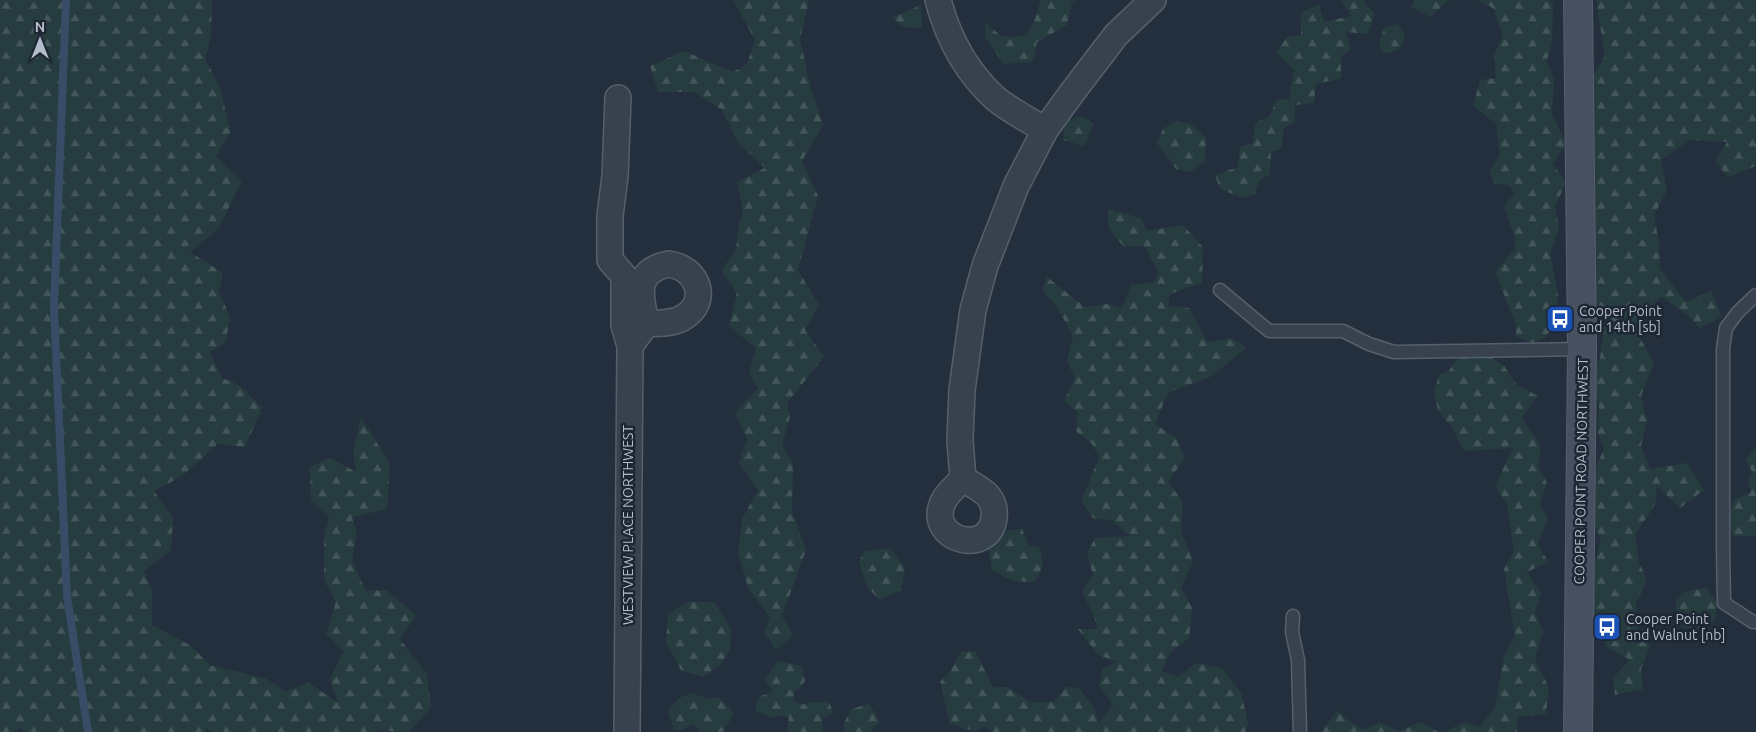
<svg xmlns="http://www.w3.org/2000/svg" width="1756" height="732" viewBox="0 0 1756 732" font-family="Ubuntu,sans-serif">
<defs>
<pattern id="forest-firs" width="22" height="20" patternUnits="userSpaceOnUse" patternTransform="scale(1.25)"><rect width="22" height="20" fill="#263c3f"/><path d="M5 1l3.5 6h-7zM16 11l3.5 6h-7z" fill="#435659"/></pattern>
</defs>
<rect width="100%" height="100%" fill="#242f3e"/>
<g fill="url(#forest-firs)">
<path d="M 0,0 L 212,0 L 211,36 L 205,59 L 219,85 L 231,131 L 216,156 L 242,181 L 219,228 L 190,252 L 223,273 L 219,291 L 230,318 L 226,342 L 210,352 L 222,378 L 241,386 L 262,408 L 245,447 L 218,444 L 182,476 L 154,491 L 173,518 L 171,550 L 144,571 L 152,589 L 152,625 L 190,645 L 210,665 L 267,679 L 285,691 L 309,683 L 338,703 L 330,679 L 344,651 L 326,634 L 336,602 L 324,580 L 324,536 L 329,517 L 311,501 L 310,467 L 330,458 L 356,472 L 353,453 L 361,417 L 390,464 L 387,509 L 352,517 L 357,534 L 352,561 L 366,591 L 386,590 L 416,615 L 400,639 L 427,674 L 431,707 L 409,732 C 401,732 376,729 371,732 L 213,732 L 207,729 L 204,732 L 24,732 L 21,728 L 13,732 L 0,732 Z"/>
<path d="M 733,0 L 809,0 L 800,39 L 810,85 L 823,125 L 802,161 L 818,196 L 798,270 L 819,305 L 805,330 L 824,357 L 787,403 L 790,417 L 782,444 L 793,463 L 792,511 L 806,550 L 782,616 L 793,635 L 776,650 L 764,632 L 770,618 L 748,588 L 738,552 L 742,519 L 758,490 L 739,463 L 747,439 L 735,412 L 758,389 L 749,373 L 756,348 L 729,326 L 737,292 L 721,271 L 736,250 L 738,229 L 743,210 L 737,182 L 765,168 L 739,144 L 722,110 L 694,92 L 658,92 L 650,66 L 684,51 L 733,72 L 747,64 L 755,40 Z"/>
<path d="M 1041,0 L 1076,0 L 1072,2 L 1067,25 L 1037,42 L 1033,62 L 1004,64 L 985,37 L 985,23 L 1003,37 L 1027,35 L 1035,19 Z"/>
<path d="M 1341,0 L 1365,0 L 1364,2 L 1375,14 L 1368,34 L 1346,32 L 1351,50 L 1341,56 L 1341,78 L 1316,84 L 1314,103 L 1295,105 L 1295,122 L 1284,128 L 1281,149 L 1271,152 L 1270,175 L 1260,179 L 1255,194 L 1242,198 L 1220,189 L 1215,175 L 1238,167 L 1240,147 L 1253,143 L 1255,123 L 1270,116 L 1276,100 L 1289,99 L 1294,70 L 1276,53 L 1287,37 L 1301,35 L 1301,13 L 1319,4 L 1324,22 L 1351,16 Z"/>
<path d="M 1415,0 L 1449,0 L 1430,17 L 1411,6 Z"/>
<path d="M 1478,0 L 1549,0 L 1553,3 L 1552,42 L 1547,60 L 1554,80 L 1552,114 L 1566,143 L 1553,164 L 1566,182 L 1555,207 L 1559,229 L 1550,253 L 1558,294 L 1556,321 L 1545,338 L 1532,343 L 1516,336 L 1516,325 L 1495,272 L 1515,249 L 1515,239 L 1504,205 L 1515,194 L 1509,185 L 1495,184 L 1489,171 L 1500,155 L 1496,124 L 1473,106 L 1480,80 L 1496,78 L 1494,53 L 1503,36 L 1493,8 Z"/>
<path d="M 1596,0 L 1756,0 L 1756,166 L 1728,177 L 1715,162 L 1727,142 L 1689,140 L 1661,160 L 1667,190 L 1654,216 L 1659,243 L 1660,269 L 1686,302 L 1711,291 L 1722,317 L 1699,328 L 1690,317 L 1662,297 L 1646,310 L 1639,336 L 1654,363 L 1641,396 L 1647,421 L 1641,446 L 1650,469 L 1687,463 L 1704,490 L 1680,508 L 1657,486 L 1655,505 L 1635,534 L 1639,562 L 1647,580 L 1636,602 L 1637,626 L 1650,646 L 1641,669 L 1643,689 L 1615,695 L 1613,678 L 1630,660 L 1605,646 L 1611,613 L 1592,615 L 1591,577 L 1601,539 L 1590,517 L 1591,480 L 1604,448 L 1598,433 L 1599,404 L 1589,378 L 1600,358 L 1605,321 L 1588,283 L 1588,84 L 1605,56 Z"/>
<path d="M 921,5 L 922,28 L 903,27 L 892,18 Z"/>
<path d="M 1398,24 L 1405,35 C 1402,49 1396,55 1382,52 L 1379,42 L 1385,27 Z"/>
<path d="M 1082,116 L 1094,124 L 1084,146 L 1063,140 L 1065,121 Z"/>
<path d="M 1176,121 L 1191,124 L 1206,138 L 1205,161 L 1190,172 L 1176,169 L 1157,143 L 1163,129 Z"/>
<path d="M 1108,209 L 1141,218 L 1147,231 L 1183,225 L 1203,247 L 1202,283 L 1170,294 L 1168,306 L 1189,308 L 1207,342 L 1232,338 L 1246,348 L 1212,376 L 1168,393 L 1155,424 L 1176,438 L 1185,458 L 1168,482 L 1183,502 L 1181,531 L 1193,562 L 1181,588 L 1192,608 L 1189,638 L 1170,652 L 1162,671 L 1178,677 L 1196,663 L 1222,668 L 1241,692 L 1248,723 L 1245,732 L 993,732 L 986,727 L 974,731 L 950,724 L 940,682 L 951,670 L 961,652 L 975,651 L 993,687 L 1007,687 L 1031,702 L 1055,702 L 1066,687 L 1079,688 L 1094,707 L 1098,723 L 1113,705 L 1099,686 L 1103,668 L 1118,662 L 1098,655 L 1078,629 L 1097,629 L 1095,619 L 1082,591 L 1093,575 L 1087,553 L 1095,538 L 1130,536 L 1111,520 L 1094,519 L 1081,502 L 1099,457 L 1092,444 L 1076,431 L 1077,412 L 1064,401 L 1075,379 L 1067,360 L 1073,336 L 1056,305 L 1042,290 L 1047,277 L 1085,307 L 1107,304 L 1122,308 L 1131,285 L 1154,282 L 1159,272 L 1144,246 L 1124,247 L 1108,227 Z"/>
<path d="M 1486,354 L 1504,366 L 1517,385 L 1538,396 L 1522,417 L 1541,447 L 1538,467 L 1547,483 L 1539,505 L 1548,517 L 1538,544 L 1548,562 L 1527,572 L 1541,593 L 1535,612 L 1543,631 L 1535,659 L 1549,688 L 1546,714 L 1517,717 L 1517,732 L 1445,732 L 1464,722 L 1479,727 L 1495,708 L 1504,656 L 1515,636 L 1504,569 L 1514,551 L 1507,504 L 1495,486 L 1513,448 L 1464,451 L 1453,429 L 1438,411 L 1434,392 L 1439,375 L 1449,371 L 1459,355 Z"/>
<path d="M 1756,447 L 1756,536 L 1733,536 L 1727,517 L 1735,499 L 1751,492 L 1748,483 L 1752,472 L 1746,460 Z"/>
<path d="M 1022,529 L 1029,545 L 1040,548 L 1043,566 L 1035,582 L 1012,581 L 992,570 L 988,547 L 1000,531 Z"/>
<path d="M 890,548 L 905,568 L 901,590 L 880,600 L 866,586 L 859,561 L 865,551 Z"/>
<path d="M 1706,587 L 1718,604 L 1714,621 L 1699,629 L 1685,628 L 1677,617 L 1676,601 L 1685,592 Z"/>
<path d="M 688,602 L 714,602 L 731,629 L 730,650 L 720,665 L 703,677 L 681,670 L 666,642 L 668,614 Z"/>
<path d="M 778,661 L 801,666 L 805,681 L 799,689 L 795,689 L 793,701 L 807,705 L 810,702 L 829,702 L 833,712 L 822,719 L 823,732 L 787,732 L 789,717 L 778,715 L 773,718 L 755,711 L 759,697 L 773,691 L 764,680 Z"/>
<path d="M 692,693 L 708,699 L 719,697 L 734,713 L 723,732 L 700,732 L 693,724 L 683,730 L 674,730 L 668,711 L 679,698 Z"/>
<path d="M 869,704 L 880,722 L 870,732 L 845,732 L 844,723 L 851,709 Z"/>
<path d="M 1337,711 L 1362,730 L 1380,723 L 1400,731 L 1421,722 L 1438,732 L 1323,732 L 1323,729 Z"/>
</g>
<g fill="none" stroke-linecap="round" stroke-linejoin="round">
<path stroke="#394c67" stroke-width="8" d="M 66,0 L 54,308 L 67,596 L 88,732"/>
<defs>
<g id="lane">
<path d="M 1220,290 L 1269,331 L 1343,331 L 1369,344 L 1394,352 L 1582,349"/>
<path d="M 1756,295 L 1738,312 L 1726,328 L 1723,349 L 1723,547 L 1724,603 L 1753,622 L 1756,622"/>
<path d="M 1293,616 L 1292,632 L 1298,660 L 1300,732"/>
</g>
<g id="street">
<path d="M 938,0 C 948,38 966,72 996,99 C 1011,111 1029,120 1045,130"/>
<path d="M 618,98 L 615,176 L 610,216 L 610,260 L 624,276 L 624,325 L 630,346"/>
<path d="M 669,264 C 698,268 710,301 684,317 C 674,324 658,323 646,324 C 641,297 632,271 669,264 Z"/>
<path d="M 963,479 L 960,440 L 962,390 L 973,310 L 985,266 L 1016,186 L 1045,130 L 1071,94 L 1116,35 L 1153,0"/>
<path d="M 963,479 C 971,484 982,489 988,496 C 993,502 995,510 994,518 C 989,557 926,540 943,502 C 947,493 956,486 963,479 Z"/>
<path d="M 627,732 L 630,346 L 646,324"/>
</g>
<path id="secondary" d="M 1578,732 L 1582,349 L 1578,0"/>
</defs>
<use href="#lane" stroke="#565f6c" stroke-width="15"/>
<use href="#street" stroke="#565f6c" stroke-width="28"/>
<use href="#secondary" stroke="#565f6c" stroke-width="30"/>
<use href="#lane" stroke="#38414e" stroke-width="12"/>
<use href="#street" stroke="#38414e" stroke-width="25"/>
<use href="#secondary" stroke="#465061" stroke-width="28"/>
</g>
<defs>
<symbol id="bus-square" viewBox="-11 -11 22 22"><rect x="-9" y="-9" width="18" height="18" rx="4" fill="#1a4fb4" stroke="#1d2633"/><path d="M-5-6H5V4H4V6H2V4H-2V6H-4V4H-5ZM-3.5-4V0h7V-4ZM-3.5 1.2v1.5H-2V1.2ZM2 1.2v1.5H3.5V1.2Z" fill="#fff"/></symbol>
</defs>
<g fill-rule="evenodd">
<use href="#bus-square" x="1544" y="303" width="32" height="32"/>
<use href="#bus-square" x="1591" y="611" width="32" height="32"/>
</g>
<g text-anchor="middle" dominant-baseline="central" stroke-width="5" stroke-linejoin="round" paint-order="stroke">
<g font-size="14" fill="#b4bcc9" stroke="#1d2633" text-anchor="start">
<text x="1579" y="311">Cooper Point<tspan x="1579" dy="16">and 14th [sb]</tspan></text>
<text x="1626" y="619">Cooper Point<tspan x="1626" dy="16">and Walnut [nb]</tspan></text>
</g>
<g font-size="14" fill="#b4bcc9" stroke="#1d2633">
<text transform="translate(1581 471) rotate(-89)">COOPER POINT ROAD NORTHWEST</text>
<text transform="translate(628 525) rotate(-90)">WESTVIEW PLACE NORTHWEST</text>
</g>
</g>
<g transform="translate(40 40)" stroke="#1d2633" stroke-width="4" paint-order="stroke">
<path d="M0-4L9 19L0 12L-9 19Z" fill="#b4bcc9"/>
<text y="-8" font-size="14" font-weight="bold" text-anchor="middle" fill="#b4bcc9">N</text>
</g>
</svg>
